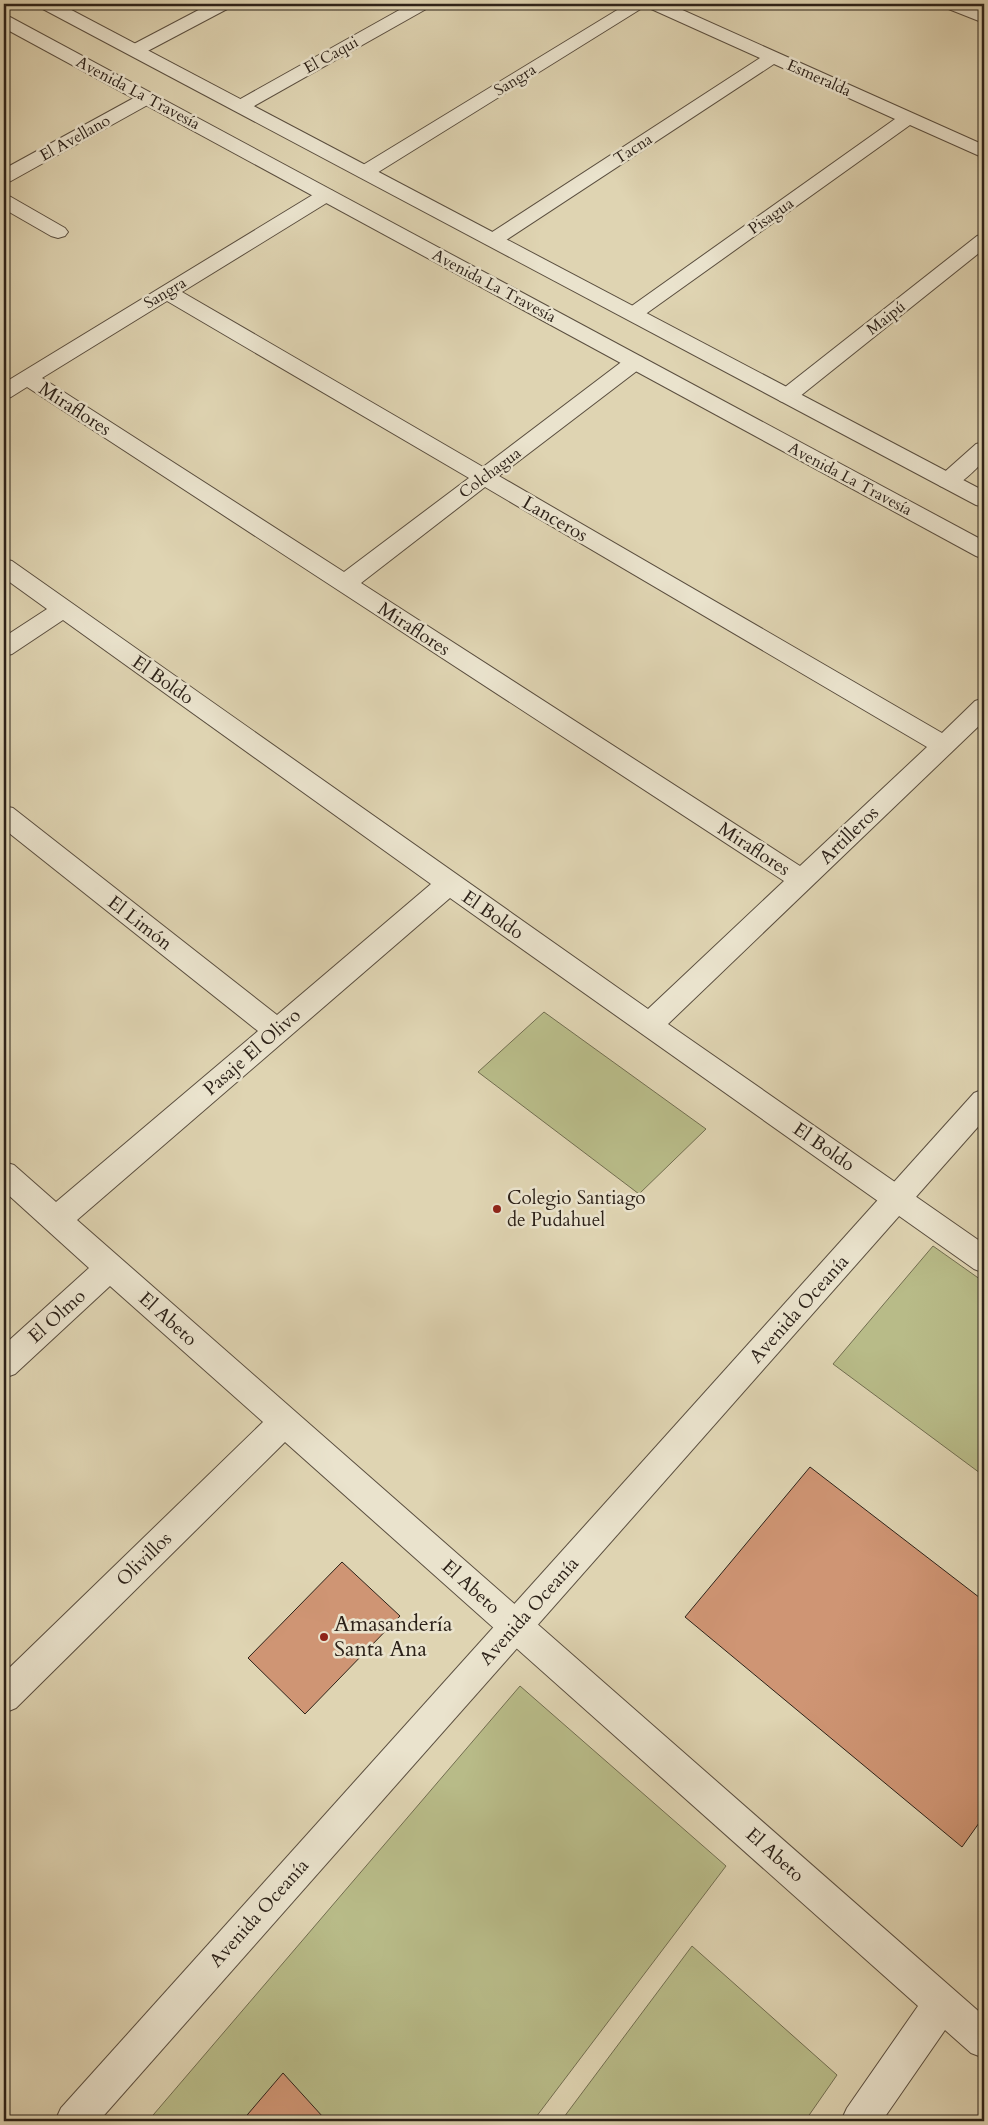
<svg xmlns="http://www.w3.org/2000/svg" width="988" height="2125" viewBox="0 0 988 2125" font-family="Cardo,serif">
<rect width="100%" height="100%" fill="#dfd4b2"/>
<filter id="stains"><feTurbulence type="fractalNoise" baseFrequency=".004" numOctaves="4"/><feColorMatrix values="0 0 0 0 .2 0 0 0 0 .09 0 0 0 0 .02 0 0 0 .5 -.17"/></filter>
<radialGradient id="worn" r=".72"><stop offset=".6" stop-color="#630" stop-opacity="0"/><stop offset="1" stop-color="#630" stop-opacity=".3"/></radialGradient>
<g fill="#b8bb88" stroke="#726e50">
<path d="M 544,1012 L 706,1129 L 639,1194 L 478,1072 Z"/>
<path d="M 933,1246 L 984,1282 L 984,1476 L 833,1364 Z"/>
<path d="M 520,1686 L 726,1866 L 533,2121 L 148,2121 Z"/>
<path d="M 692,1946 L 837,2075 L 805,2121 L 561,2121 Z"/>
</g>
<g fill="#cf9574" stroke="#2d2219">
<path d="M 810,1467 L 984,1601 L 984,1816 L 962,1847 L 685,1617 Z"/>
<path d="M 342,1562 L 400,1616 L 305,1714 L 248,1658 Z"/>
<path d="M 283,2073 L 323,2117 L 320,2121 L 242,2121 Z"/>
</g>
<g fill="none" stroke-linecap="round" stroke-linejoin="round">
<defs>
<g id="minor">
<path d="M 210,4 L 232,4 L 229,8 L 142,54 L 136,55 L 130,54 L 127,50 L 130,46 Z"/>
<path d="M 410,4 L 431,4 L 428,8 L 247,110 L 241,111 L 235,110 L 232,106 L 235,102 Z"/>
<path d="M 627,4 L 669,4 L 984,145 L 984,158 L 910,125 L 640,318 L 633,320 L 626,318 L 623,314 L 626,310 L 895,119 L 774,64 L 500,244 L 493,246 L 486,244 L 483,240 L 486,236 L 760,58 L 649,8 L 647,5 L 372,176 L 365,178 L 358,176 L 356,172 L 358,168 Z"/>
<path d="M 943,4 L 966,4 L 984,12 L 984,23 L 946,8 Z"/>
<path d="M 147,93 L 153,94 L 156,98 L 153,102 L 11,181 L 4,183 L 4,169 L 141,94 Z"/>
<path d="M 326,189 L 333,191 L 336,195 L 333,199 L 182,292 L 483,467 L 628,357 L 635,356 L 642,357 L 645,362 L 642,367 L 499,476 L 942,733 L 975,701 L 984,698 L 984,721 L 668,1024 L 984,1244 L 984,1273 L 974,1269 L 450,898 L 77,1220 L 984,2016 L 984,2058 L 971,2053 L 945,2030 L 882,2121 L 841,2121 L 847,2108 L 918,2006 L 285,1442 L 16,1708 L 4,1713 L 4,1673 L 263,1422 L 110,1286 L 15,1374 L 4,1378 L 4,1345 L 89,1268 L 4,1191 L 4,1162 L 14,1165 L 56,1202 L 258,1031 L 4,829 L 4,806 L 13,808 L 277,1015 L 431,884 L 63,620 L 12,654 L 4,656 L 4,637 L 47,609 L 4,578 L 4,559 L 12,561 L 648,1009 L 784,881 L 27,387 L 11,397 L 4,399 L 4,383 L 319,191 ZM 167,301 L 469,478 L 344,572 L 42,378 ZM 485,487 L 927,747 L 800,866 L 361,583 Z"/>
<path d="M 4,195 L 11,197 L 65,228 L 68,232 L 65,236 L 58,238 L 51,236 L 4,209 Z"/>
<path d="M 984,234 L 984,249 L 794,401 L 787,403 L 780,401 L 776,396 L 780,391 L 977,236 Z"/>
<path d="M 984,442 L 984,461 C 972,472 958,491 940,486 L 937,481 L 940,476 L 976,444 Z"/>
</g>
<g id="tertiary">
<path d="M 38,4 L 60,4 L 984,491 L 984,507 L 976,505 L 41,8 Z"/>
<path d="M 4,16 L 10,17 L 984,541 L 984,559 L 976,556 L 4,28 Z"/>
<path d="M 984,1089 L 984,1120 L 99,2121 L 55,2121 L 61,2108 L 974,1093 Z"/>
</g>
</defs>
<use href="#minor" stroke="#5a4e3f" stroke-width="2"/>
<use href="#tertiary" stroke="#5a4e3f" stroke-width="2"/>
<use href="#minor" fill="#eae3cd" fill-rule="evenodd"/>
<use href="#tertiary" fill="#eae3cd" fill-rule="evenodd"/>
</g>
<g fill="#8f2418" stroke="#eae3cd" stroke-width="2">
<circle cx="497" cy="1209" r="5"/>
<circle cx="324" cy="1637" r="5"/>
</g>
<g text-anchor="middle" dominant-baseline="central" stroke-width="5" stroke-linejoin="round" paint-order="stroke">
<g font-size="16" fill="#2d2219" stroke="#eae3cd">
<text transform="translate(331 55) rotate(-29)">El Caqui</text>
<text transform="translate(819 78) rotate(24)">Esmeralda</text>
<text transform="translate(515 80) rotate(-32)">Sangra</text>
<text transform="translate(138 93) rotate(28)">Avenida La Travesía</text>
<text transform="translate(75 138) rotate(-29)">El Avellano</text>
<text transform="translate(633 149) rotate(-33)">Tacna</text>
<text transform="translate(771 216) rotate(-35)">Pisagua</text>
<text transform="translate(494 286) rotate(28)">Avenida La Travesía</text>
<text transform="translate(165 293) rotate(-31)">Sangra</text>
<text transform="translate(886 318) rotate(-38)">Maipú</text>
<text transform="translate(490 473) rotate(-37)">Colchagua</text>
<text transform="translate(850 479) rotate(28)">Avenida La Travesía</text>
</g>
<g font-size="19" fill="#2d2219" stroke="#eae3cd">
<text transform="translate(75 409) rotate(33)">Miraflores</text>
<text transform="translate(555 519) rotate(30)">Lanceros</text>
<text transform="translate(414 629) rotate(33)">Miraflores</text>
<text transform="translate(163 680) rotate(35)">El Boldo</text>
<text transform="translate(849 835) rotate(-44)">Artilleros</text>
<text transform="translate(754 849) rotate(33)">Miraflores</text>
<text transform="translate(493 915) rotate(35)">El Boldo</text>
<text transform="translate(140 923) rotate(38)">El Limón</text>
<text transform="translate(252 1052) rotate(-41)">Pasaje El Olivo</text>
<text transform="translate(824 1147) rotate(35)">El Boldo</text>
<text transform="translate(799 1309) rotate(-48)">Avenida Oceanía</text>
<text transform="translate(57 1316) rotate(-42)">El Olmo</text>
<text transform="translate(168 1319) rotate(42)">El Abeto</text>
<text transform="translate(144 1559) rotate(-44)">Olivillos</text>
<text transform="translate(471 1587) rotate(42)">El Abeto</text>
<text transform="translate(529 1611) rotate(-48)">Avenida Oceanía</text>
<text transform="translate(775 1855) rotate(42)">El Abeto</text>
<text transform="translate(259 1913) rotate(-48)">Avenida Oceanía</text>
</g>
<g font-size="19" fill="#2d2219" stroke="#eae3cd" text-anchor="start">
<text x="507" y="1198">Colegio Santiago<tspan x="507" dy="22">de Pudahuel</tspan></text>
</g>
<g font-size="22" fill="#2d2219" stroke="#eae3cd" text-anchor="start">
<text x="334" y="1624">Amasandería<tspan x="334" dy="25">Santa Ana</tspan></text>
</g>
</g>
<rect width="988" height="2125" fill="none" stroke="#dfd4b2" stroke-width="20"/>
<rect x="5" y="5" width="978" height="2115" fill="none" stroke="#2d2219" stroke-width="2.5"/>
<rect x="10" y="10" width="968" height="2105" fill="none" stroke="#2d2219"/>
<rect width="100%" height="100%" filter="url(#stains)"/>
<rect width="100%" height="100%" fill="url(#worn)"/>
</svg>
